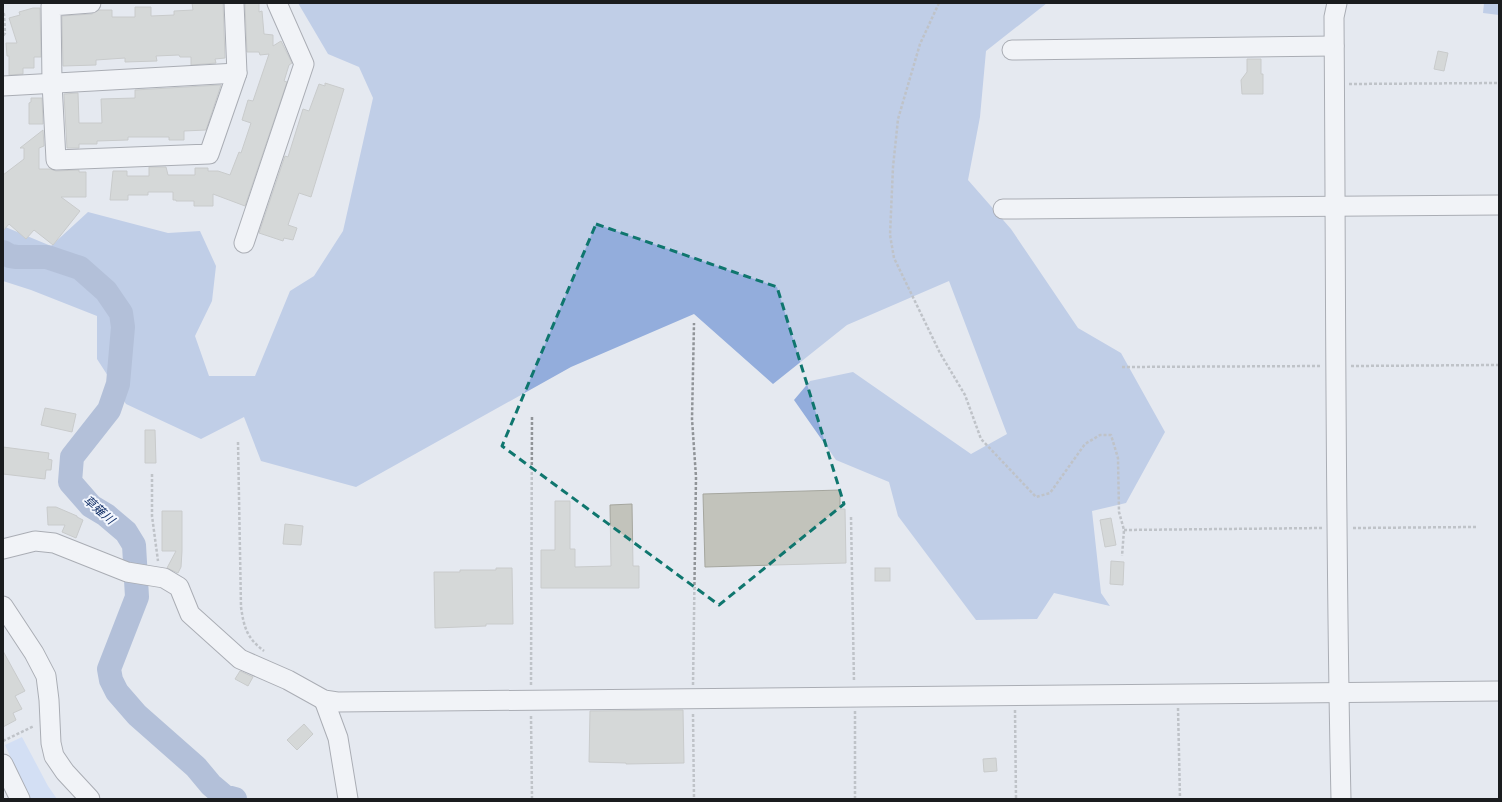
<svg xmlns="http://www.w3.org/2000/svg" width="1502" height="802" viewBox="0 0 1502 802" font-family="'Public Sans','Noto Sans JP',sans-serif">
<rect width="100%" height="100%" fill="#e5e9f0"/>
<path fill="#bdd3f9" d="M 22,737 L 48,786 L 57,799 L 30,799 L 5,745 Z"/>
<g fill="#93addc">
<path d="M 298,3 L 1047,3 L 986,51 L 980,117 L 968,180 L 1011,229 L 1078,328 L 1121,353 L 1165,432 L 1126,503 L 1092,511 L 1101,593 L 1110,606 L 1054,593 L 1037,619 L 976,620 L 898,516 L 889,482 L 836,460 L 794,400 L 810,381 L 853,372 L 971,454 L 1007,434 L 949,281 L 847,325 L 773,384 L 694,314 L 571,367 L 356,487 L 261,461 L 244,417 L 201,439 L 126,404 L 97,359 L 97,316 L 31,290 L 3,281 L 3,226 L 51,246 L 88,212 L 168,233 L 200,231 L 216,266 L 212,301 L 195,336 L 209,376 L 255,376 L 290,291 L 314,276 L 343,231 L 373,98 L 359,67 L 328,54 Z"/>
<path d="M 1484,3 L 1499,3 L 1499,15 L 1483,13 Z"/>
</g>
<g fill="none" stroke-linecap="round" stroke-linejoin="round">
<path stroke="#768fbc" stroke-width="24" d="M 3,252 L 10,256 L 17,257 L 47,257 L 80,268 L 106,291 L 121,313 L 123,327 L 118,384 L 109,410 L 72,457 L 70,482 L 91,506 L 106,515 L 126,532 L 134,545 L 137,597 L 109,669 L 111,680 L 117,692 L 137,715 L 196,767 L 211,785 L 224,796 L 235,799"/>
</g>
<g fill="#c2c3bb" stroke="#a5a69e">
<path d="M 192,3 L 223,3 L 225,58 L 215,59 L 216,63 L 191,65 L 191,57 L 180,57 L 179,55 L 156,56 L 157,61 L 125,62 L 125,58 L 96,60 L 96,65 L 63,66 L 62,16 L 92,14 L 99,10 L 112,10 L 112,17 L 135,17 L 135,7 L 151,7 L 151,16 L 174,15 L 174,11 L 193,10 Z"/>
<path d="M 248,3 L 259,3 L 259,12 L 262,11 L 264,34 L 273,35 L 273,46 L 281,41 L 292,63 L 289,65 L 284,81 L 287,82 L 245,206 L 213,194 L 213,206 L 194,206 L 194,201 L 176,201 L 176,200 L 173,200 L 173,192 L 148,192 L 148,195 L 128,195 L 128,200 L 110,200 L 113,171 L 127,171 L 127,176 L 149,176 L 149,167 L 166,167 L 168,175 L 195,175 L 195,168 L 208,168 L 208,171 L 218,171 L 230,175 L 239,152 L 241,153 L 251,123 L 242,120 L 248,100 L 253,101 L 269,54 L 260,55 L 259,52 L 247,52 L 245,4 Z"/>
<path d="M 33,8 L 40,8 L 41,57 L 34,57 L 34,68 L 23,68 L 23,74 L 9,75 L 9,56 L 7,56 L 6,43 L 17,43 L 9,18 L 20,15 L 19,12 Z"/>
<path d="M 1438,51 L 1448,53 L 1444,71 L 1434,69 Z"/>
<path d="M 1247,59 L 1261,59 L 1261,74 L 1263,74 L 1263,94 L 1242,94 L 1241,80 L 1247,72 Z"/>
<path d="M 325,83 L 344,89 L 311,197 L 299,193 L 288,225 L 297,228 L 293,240 L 284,238 L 283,241 L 259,233 L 285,156 L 288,157 L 303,109 L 309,111 L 319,84 L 325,86 Z"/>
<path d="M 221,85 L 206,130 L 184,131 L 184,140 L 169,140 L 169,137 L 128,137 L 128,140 L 97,141 L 97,144 L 79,144 L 79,148 L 67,148 L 64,94 L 78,93 L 79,123 L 102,123 L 101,99 L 135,98 L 135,90 Z"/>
<path d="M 31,98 L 42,98 L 43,124 L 29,124 L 29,103 L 31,102 Z"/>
<path d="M 43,130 L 44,146 L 39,148 L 39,169 L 50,169 L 56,171 L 79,170 L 79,172 L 86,172 L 86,197 L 61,197 L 80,211 L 53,245 L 34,230 L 26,239 L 9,224 L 3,231 L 3,175 L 24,159 L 24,148 L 20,148 Z"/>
<path d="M 45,408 L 76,414 L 72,432 L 41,425 Z"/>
<path d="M 145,430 L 155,430 L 156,463 L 145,463 Z"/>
<path d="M 3,447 L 49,453 L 48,459 L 52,460 L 51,470 L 46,470 L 45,479 L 3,474 Z"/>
<path d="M 840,490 L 840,509 L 845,509 L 846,563 L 705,567 L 703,494 Z"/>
<path d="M 555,501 L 570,501 L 570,549 L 575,549 L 575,567 L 611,566 L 610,505 L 632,504 L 633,566 L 639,566 L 639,588 L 541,588 L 541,550 L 555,550 Z"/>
<path d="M 47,507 L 56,507 L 77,516 L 77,517 L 83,520 L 76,538 L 62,532 L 65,525 L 48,525 Z"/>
<path d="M 162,511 L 182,511 L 182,551 L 181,567 L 178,573 L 167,568 L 176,551 L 162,551 Z"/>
<path d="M 1111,518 L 1116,545 L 1105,547 L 1100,520 Z"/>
<path d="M 285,524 L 303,526 L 301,545 L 283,544 Z"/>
<path d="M 1111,561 L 1124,562 L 1123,585 L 1110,584 Z"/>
<path d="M 496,568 L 512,568 L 513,624 L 486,624 L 486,626 L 435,628 L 434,572 L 460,572 L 460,570 L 496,570 Z"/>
<rect x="875" y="568" width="15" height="13"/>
<path d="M 3,651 L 25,691 L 15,696 L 22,709 L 13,713 L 16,720 L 3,727 Z"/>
<path d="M 240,671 L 253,677 L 248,686 L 235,679 Z"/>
<path d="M 683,710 L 684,763 L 626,764 L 626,763 L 589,762 L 590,711 Z"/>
<path d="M 304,724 L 313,734 L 297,750 L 287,740 Z"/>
<path d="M 996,758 L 997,771 L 984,772 L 983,759 Z"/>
</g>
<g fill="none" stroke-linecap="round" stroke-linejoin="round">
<defs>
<g id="minor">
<path d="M 91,3 L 51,6 L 52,83 L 56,160 L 209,154 L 237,73 L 234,3"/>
<path d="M 1337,3 L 1334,17 C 1336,277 1335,538 1341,799"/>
<path d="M 1012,50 L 1334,46"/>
<path d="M 3,86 L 237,73"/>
<path d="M 1003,209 L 1499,205"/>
<path d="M 244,243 L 304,64 L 277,3"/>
<path d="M 3,549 L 35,541 L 54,543 L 127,572 L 164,578 L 179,587 L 190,614 L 240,659 L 288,680 L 324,700 L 337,702 L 1499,691"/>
<path d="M 3,606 L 34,653 L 46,676 L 49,700 L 51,743 L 54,756 L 65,772 L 90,799"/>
<path d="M 324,700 L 338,738 L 348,799"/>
<path d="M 3,764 L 20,799"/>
</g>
</defs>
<use href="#minor" stroke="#62656c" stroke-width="21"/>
<g stroke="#909498" stroke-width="2.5" stroke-dasharray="3 2" stroke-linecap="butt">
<path d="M 939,3 L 920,44 L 898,119 L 893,167 L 890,235 L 894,258 L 940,353 L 965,395 L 981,439 L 1036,497 L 1050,493 L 1085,444 L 1100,435 L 1111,435 L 1118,458 L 1119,512 L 1124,530 L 1122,556"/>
<path d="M 3,14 L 4,14 L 5,33 L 3,36"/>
<path d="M 1349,84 L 1499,83"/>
<path d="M 1351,366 L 1499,365"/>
<path d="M 1122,367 L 1322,366"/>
<path d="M 238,442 L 241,607 C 244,628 247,638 264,651"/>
<path d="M 152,474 L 152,516 L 158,561"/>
<path d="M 851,517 L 854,682"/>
<path d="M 1353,528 L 1476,527"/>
<path d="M 1124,530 L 1322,528"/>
<path d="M 531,685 L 532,415"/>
<path d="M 693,685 L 696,477 L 692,419 L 694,323"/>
<path d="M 1178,708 L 1180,799"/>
<path d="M 1015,710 L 1016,799"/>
<path d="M 855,711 L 855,799"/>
<path d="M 693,714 L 694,799"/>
<path d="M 531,716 L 532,799"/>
<path d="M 3,741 L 34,726"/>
</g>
<use href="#minor" stroke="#fff" stroke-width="19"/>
</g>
<path d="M0 0H1502V802H0ZM 596,224 L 777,287 L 844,504 L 719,605 L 502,446 Z" fill="#e5e9f0" fill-opacity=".55" fill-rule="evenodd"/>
<path fill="none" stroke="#0f766e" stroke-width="3" stroke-dasharray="8 5" stroke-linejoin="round" d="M 596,224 L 777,287 L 844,504 L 719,605 L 502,446 Z"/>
<g text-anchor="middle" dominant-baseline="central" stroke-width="4" stroke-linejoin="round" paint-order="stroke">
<g font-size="12" font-style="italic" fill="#133067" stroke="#f2f6fe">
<text transform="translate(99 510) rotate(41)">草薙川</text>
</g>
</g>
<rect width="1502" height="802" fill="none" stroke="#1a1c1e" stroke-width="8"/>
</svg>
